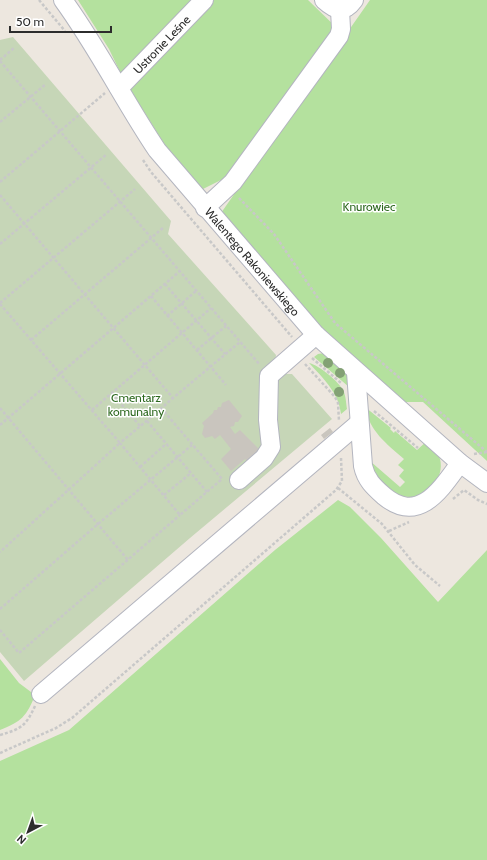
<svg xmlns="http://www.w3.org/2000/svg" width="487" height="860" viewBox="0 0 487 860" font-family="Cabin,sans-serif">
<rect width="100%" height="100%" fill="#ede7df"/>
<g fill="#b4e19e">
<path d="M 78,0 L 194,0 L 122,76 L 109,49 Z"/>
<path d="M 214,0 L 308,0 L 339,30 L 233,174 L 199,191 L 177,164 L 129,88 Z"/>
<path d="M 370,0 L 487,0 L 487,461 L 423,402 L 399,402 L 320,332 L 221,213 Z"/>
<path d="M 324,353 C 334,362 351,371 349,387 L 314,357 L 318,354 Z"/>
<path d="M 309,363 C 319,365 339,382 343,390 C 346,396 346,403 347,409 L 341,414 C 339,393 323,378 309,363 Z"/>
<path d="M 365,407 L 391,428 L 390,429 L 394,433 L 395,431 L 417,450 L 427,441 C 431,447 438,453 440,459 C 445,478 427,498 409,497 C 396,497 383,486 375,476 C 373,472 371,466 370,461 L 400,487 L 405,482 L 399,476 L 404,470 L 398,465 L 404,459 C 386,443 370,432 365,407 Z"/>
<path d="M 338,500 L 350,507 L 381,538 L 438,602 L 487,550 L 487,860 L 0,860 L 0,761 L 69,730 L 275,550 Z"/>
<path d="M 0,659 L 19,683 L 35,695 C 27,716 21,722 0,730 Z"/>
</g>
<path fill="#c6d6b7" d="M 13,37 L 171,221 L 168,234 L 276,355 L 275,362 L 286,374 L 292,374 L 332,419 L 190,538 L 24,681 L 0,652 L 0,40 Z"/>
<g fill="#c9c5be">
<path d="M 229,400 L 242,416 L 238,422 L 235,422 L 234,426 L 230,427 L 235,434 L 240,430 L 261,451 L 248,462 L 245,459 L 231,471 L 221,459 L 231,449 L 220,435 L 215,439 L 212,436 L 205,438 L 202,434 L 204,426 L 202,423 L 213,413 L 214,410 L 217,410 L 218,407 L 221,407 L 222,403 Z"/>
<path d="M 330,428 L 333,432 L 324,439 L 321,435 Z"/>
</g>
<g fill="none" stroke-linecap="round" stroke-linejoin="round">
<defs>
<g id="minor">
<path id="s1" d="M 63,0 C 98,48 124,101 157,150 L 316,335 L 460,463 L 487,483"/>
<path d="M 324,0 C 335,10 344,14 354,0"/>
<path id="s2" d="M 119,88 L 204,0"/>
<path d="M 205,208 L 233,182 L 339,36 L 341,29 L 340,10"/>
<path d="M 356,372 L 363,466 C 366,480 374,487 384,496 C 419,525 441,489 460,463"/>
<path d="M 239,480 L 264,458 L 271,447 L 268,420 L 269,376 L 316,335"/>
<path d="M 41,694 L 359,423"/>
</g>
</defs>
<use href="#minor" stroke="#b3b5bf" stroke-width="20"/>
<g stroke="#c8c8c8" stroke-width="2.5" stroke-dasharray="3 2" stroke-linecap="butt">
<path d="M 39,0 L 65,31"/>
<path d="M 0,60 L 14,48"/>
<path d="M 0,61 L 260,365"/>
<path d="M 0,122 L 46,84"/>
<path d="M 143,160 L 151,172 L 292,337"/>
<path d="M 0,182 L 105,93"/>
<path d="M 0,195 L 173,398 L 240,342"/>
<path d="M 239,198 L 274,234 L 335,323 L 487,452"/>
<path d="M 0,244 L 107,154"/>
<path d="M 165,284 L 225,354"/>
<path d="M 151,296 L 226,385"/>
<path d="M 0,303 L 135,189"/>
<path d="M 0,304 L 120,443 L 0,552"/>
<path d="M 167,316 L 196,291"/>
<path d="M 31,340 L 164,227"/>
<path d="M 197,350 L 226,326"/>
<path d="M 312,358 L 341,383"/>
<path d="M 305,364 L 335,397 L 338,403 L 339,421"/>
<path d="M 112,393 L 140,426"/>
<path d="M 0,408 L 128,560"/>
<path d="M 161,408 L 222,479 L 180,515 L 120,443 C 138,428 156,413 173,398"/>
<path d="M 92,410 L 211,308"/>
<path d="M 374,411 L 418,448"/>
<path d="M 147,421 L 207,492"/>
<path d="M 0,425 L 180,271"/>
<path d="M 474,454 L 487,452"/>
<path d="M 140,467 L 166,444"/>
<path d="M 338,488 L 382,524 L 415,565 L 440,586"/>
<path d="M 164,495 L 191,473"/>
<path d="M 453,499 L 464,490 L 478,500 L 487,504"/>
<path d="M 389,531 L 409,522"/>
<path d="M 0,609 L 98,524 L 192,445"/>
<path d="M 0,630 L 19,653 L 180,515"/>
<path d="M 0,735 C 21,729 26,726 35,706"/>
<path d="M 0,753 L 56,728 L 72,718 L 336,490 L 342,481 L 341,458"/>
</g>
<use href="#minor" stroke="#fff" stroke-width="18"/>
</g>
<g fill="#83a175">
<circle cx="328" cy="363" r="5"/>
<circle cx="340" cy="373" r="5"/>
<circle cx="339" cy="392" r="5"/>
</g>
<g text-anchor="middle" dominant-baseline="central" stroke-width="3" stroke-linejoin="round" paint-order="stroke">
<g font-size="12" fill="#2c2c2c" stroke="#fff">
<text stroke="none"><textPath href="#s2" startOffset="61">Ustronie Leśne</textPath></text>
<text stroke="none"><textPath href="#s1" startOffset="324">Walentego Rakoniewskiego</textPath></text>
</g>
<g font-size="12" fill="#2c681e" stroke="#fff">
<text x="369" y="206">Knurowiec</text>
<text x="136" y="397">Cmentarz<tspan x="136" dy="14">komunalny</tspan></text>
</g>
</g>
<g transform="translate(28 832) rotate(221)" stroke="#ffffff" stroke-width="3" paint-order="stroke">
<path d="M0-3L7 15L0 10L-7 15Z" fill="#2c2c2c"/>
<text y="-6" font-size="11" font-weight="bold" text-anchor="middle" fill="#2c2c2c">N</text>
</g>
<path d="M10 26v6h101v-6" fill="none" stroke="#2c2c2c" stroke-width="2"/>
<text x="16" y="26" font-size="12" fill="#2c2c2c" stroke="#ffffff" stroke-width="3" paint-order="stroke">50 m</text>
</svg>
